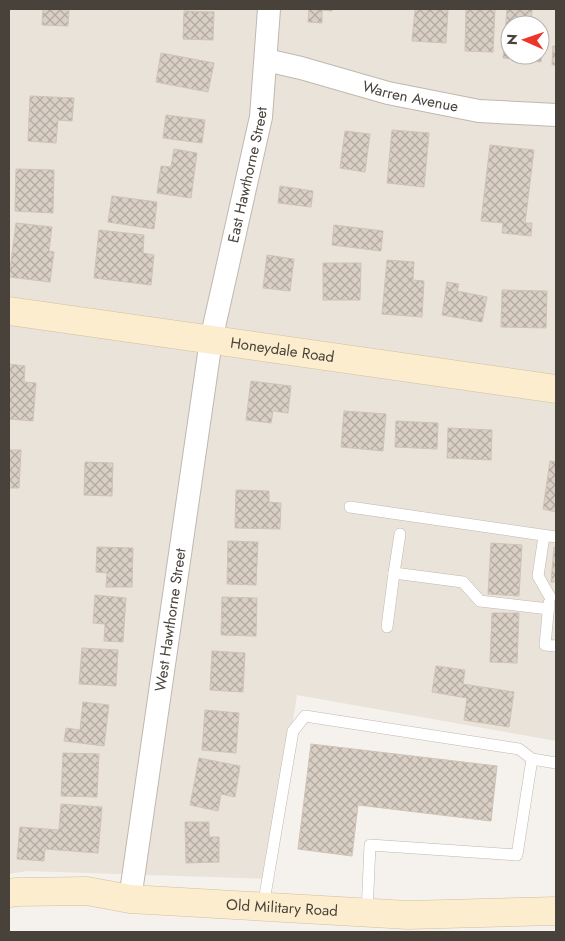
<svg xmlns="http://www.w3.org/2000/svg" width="565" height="941" viewBox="0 0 565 941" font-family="Jost,sans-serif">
<defs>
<pattern id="building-cross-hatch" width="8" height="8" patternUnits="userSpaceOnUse" patternTransform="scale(1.25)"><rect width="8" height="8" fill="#d9cfc5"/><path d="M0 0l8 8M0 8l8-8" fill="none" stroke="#b2aaa1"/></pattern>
</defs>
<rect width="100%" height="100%" fill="#f5f1ec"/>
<path fill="#e9e3da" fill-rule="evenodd" d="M 9,9 L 556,9 L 556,741 L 297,695 L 268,879 L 27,871 L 9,874 ZM 510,25 L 540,25 L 540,55 L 510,55 Z"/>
<g fill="url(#building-cross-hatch)" stroke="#d0c3b5">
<path d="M 43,9 L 69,9 L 68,26 L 42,25 Z"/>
<path d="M 309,9 L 332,9 L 332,11 L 322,10 L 322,23 L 308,22 Z"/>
<path d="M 415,9 L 448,9 L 446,43 L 412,41 Z"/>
<path d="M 466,9 L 495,9 L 493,52 L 465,51 Z"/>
<path d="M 507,9 L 532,9 L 531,25 L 510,25 L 510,55 L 540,55 L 540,27 L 544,27 L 541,62 L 503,58 Z"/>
<path d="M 184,11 L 214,12 L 213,40 L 183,39 Z"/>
<path d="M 553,46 L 556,46 L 556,65 L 552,65 Z"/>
<path d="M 161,53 L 214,63 L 208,92 L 156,82 Z"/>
<path d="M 30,96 L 74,98 L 72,121 L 58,120 L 56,143 L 28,141 Z"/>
<path d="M 166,115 L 205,120 L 202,143 L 163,138 Z"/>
<path d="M 392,130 L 429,133 L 424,187 L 387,183 Z"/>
<path d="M 345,131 L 370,134 L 365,172 L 340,168 Z"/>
<path d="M 490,145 L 534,150 L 525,223 L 532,223 L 531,236 L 502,233 L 503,223 L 481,221 Z"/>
<path d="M 174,149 L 197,153 L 191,198 L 157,193 L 161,166 L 171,167 Z"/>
<path d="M 16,169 L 54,170 L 53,213 L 15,211 Z"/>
<path d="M 280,186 L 313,191 L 311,207 L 278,203 Z"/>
<path d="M 112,196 L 157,202 L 154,229 L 108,222 Z"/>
<path d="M 16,223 L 52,227 L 49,251 L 54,252 L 50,282 L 9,277 Z"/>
<path d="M 334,225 L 383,231 L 381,251 L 332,245 Z"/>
<path d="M 99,230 L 144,235 L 143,253 L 154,255 L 151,285 L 94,278 Z"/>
<path d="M 267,255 L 294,259 L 290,291 L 263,288 Z"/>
<path d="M 387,260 L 414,262 L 413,280 L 424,281 L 422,317 L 382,314 Z"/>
<path d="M 323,263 L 361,263 L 360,300 L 323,300 Z"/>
<path d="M 447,282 L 459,284 L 457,291 L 487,297 L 482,322 L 442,315 Z"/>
<path d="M 502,290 L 547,291 L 546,328 L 501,327 Z"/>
<path d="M 9,364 L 25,366 L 24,382 L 36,383 L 33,421 L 9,419 Z"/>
<path d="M 251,381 L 291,386 L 288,413 L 273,411 L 271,423 L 246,420 Z"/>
<path d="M 344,411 L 386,414 L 383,451 L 341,447 Z"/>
<path d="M 396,421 L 438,423 L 437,449 L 395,447 Z"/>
<path d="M 448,428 L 492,430 L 491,460 L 447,458 Z"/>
<path d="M 9,450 L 21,450 L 19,488 L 9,488 Z"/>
<path d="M 550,461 L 556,462 L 556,512 L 543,509 Z"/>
<path d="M 85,462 L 113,463 L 112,496 L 84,495 Z"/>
<path d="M 236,490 L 269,491 L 269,502 L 281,503 L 280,529 L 235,528 Z"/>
<path d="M 228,541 L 258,542 L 256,585 L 227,584 Z"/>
<path d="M 491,543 L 522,545 L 519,596 L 488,594 Z"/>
<path d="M 97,547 L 133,548 L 132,587 L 106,587 L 107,573 L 96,572 Z"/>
<path d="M 554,547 L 556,548 L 556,582 L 551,582 Z"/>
<path d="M 95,595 L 126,598 L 123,642 L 104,641 L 105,624 L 93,623 Z"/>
<path d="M 222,597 L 257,598 L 256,636 L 221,635 Z"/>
<path d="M 492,613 L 519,613 L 517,663 L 490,662 Z"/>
<path d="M 82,648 L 118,650 L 116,686 L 79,684 Z"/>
<path d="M 212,651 L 245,653 L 243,692 L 210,690 Z"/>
<path d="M 436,666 L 465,670 L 463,684 L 514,692 L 509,727 L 464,720 L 467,698 L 432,692 Z"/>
<path d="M 83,702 L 109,705 L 104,746 L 64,741 L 66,728 L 80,730 Z"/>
<path d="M 205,710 L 239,713 L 236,753 L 202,750 Z"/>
<path d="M 311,744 L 497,766 L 491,821 L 358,805 L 352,856 L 298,849 Z"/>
<path d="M 63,753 L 99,754 L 97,797 L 61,796 Z"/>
<path d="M 199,758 L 240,766 L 235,797 L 221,794 L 218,811 L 190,805 Z"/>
<path d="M 61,804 L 102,807 L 98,853 L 45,849 L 44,861 L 17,859 L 20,827 L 59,830 Z"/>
<path d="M 185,822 L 209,822 L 209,837 L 219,837 L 219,862 L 186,863 Z"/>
</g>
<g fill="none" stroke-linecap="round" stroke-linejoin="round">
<defs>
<g id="lane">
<path d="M 350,507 L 556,537"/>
<path d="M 544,536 L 538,576 L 550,597"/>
<path d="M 394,573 L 400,534"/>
<path d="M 549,603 L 545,645 L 556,646"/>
<path d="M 387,627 L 394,573 L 463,582 L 480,601 L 549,609"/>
<path d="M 263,907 L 293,731 L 305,716 L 519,749 L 532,759"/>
<path d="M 367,913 L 370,845 L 517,855 L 532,759 L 556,763"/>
</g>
<g id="street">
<path id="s1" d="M 266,60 L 301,68 L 388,93 L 479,111 L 556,115"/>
<path id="s2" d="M 130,899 L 211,340 L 261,117 L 269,9"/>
</g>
<g id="secondary">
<path id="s3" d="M 9,311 L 556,389"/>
<path id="s4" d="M 9,893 L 17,892 L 87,891 L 130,899 L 408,915 L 556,911"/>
</g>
</defs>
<use href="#lane" stroke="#c0b8af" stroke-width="12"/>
<use href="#street" stroke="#c0b8af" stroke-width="24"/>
<use href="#secondary" stroke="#d2bf9e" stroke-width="29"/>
<use href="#lane" stroke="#fff" stroke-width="11"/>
<use href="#street" stroke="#fff" stroke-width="22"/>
<use href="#secondary" stroke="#fcedcf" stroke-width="28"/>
</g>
<g text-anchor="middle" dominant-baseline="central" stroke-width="4.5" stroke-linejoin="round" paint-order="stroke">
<g font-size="15" fill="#49423a" stroke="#fff">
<text stroke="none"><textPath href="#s1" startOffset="149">Warren Avenue</textPath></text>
<text stroke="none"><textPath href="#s2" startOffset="734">East Hawthorne Street</textPath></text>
<text stroke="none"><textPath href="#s3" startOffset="276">Honeydale Road</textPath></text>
<text stroke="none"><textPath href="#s2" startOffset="282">West Hawthorne Street</textPath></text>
<text stroke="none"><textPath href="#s4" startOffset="274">Old Military Road</textPath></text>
</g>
</g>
<rect width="565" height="941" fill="none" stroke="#49423a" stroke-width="20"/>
<g transform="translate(525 40) rotate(272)"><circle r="24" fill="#ffffff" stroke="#b6b3b0"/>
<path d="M0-4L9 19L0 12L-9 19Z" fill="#ed352a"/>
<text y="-8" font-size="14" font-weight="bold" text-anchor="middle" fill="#49423a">N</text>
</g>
</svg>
